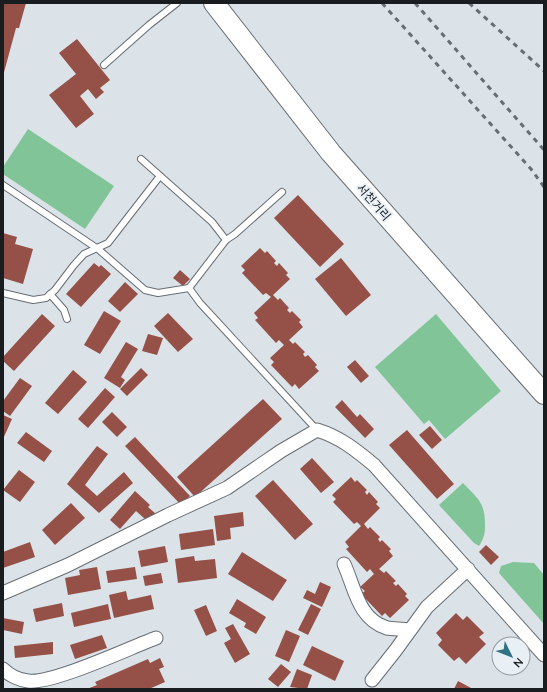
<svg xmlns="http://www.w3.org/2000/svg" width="547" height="692" viewBox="0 0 547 692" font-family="Mulish,'Noto Sans KR',sans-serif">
<rect width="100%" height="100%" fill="#dbe3e9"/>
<g fill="#81c498">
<path d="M 28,129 L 114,186 L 85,229 L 3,174 L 3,167 Z"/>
<path d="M 436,314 L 501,391 L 445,439 L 429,420 L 424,424 L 375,367 Z"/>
<path d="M 463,483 C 478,499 485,502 485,525 C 485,534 484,538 479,546 L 474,543 L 439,505 Z"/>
<path d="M 513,562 L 534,563 L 544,575 L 544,624 L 499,573 L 501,566 Z"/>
</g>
<g fill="#955047">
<path d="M 3,3 L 26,3 L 19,28 L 16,28 L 3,76 Z"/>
<path d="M 77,39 L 110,80 L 100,88 L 104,92 L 96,99 L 88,89 L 80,96 L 94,114 L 76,128 L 49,95 L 76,74 L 59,53 Z"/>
<path d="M 298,195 L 344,244 L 320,267 L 274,218 Z"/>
<path d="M 3,233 L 17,237 L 15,244 L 33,249 L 23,284 L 3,278 Z"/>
<path d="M 260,248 L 265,253 L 267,251 L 276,261 L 274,263 L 277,266 L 279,263 L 288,273 L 286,275 L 290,279 L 273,295 L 278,300 L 280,298 L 289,308 L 287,310 L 290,313 L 292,311 L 301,320 L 299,322 L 303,327 L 289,340 L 293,344 L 295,342 L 305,352 L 303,354 L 305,357 L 308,355 L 317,365 L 315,367 L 319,371 L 299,389 L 295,384 L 292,387 L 271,365 L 274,362 L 270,358 L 284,345 L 279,340 L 276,343 L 255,320 L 258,318 L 254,313 L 271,297 L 266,293 L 263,295 L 242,273 L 245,270 L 241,266 Z"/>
<path d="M 341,258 L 371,295 L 346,316 L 315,279 Z"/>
<path d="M 94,263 L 99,267 L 101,265 L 111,274 L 81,307 L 66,294 Z"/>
<path d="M 180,270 L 190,279 L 183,286 L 173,278 Z"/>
<path d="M 125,282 L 138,294 L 120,312 L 108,301 Z"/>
<path d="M 104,311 L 121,321 L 100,354 L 84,345 Z"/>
<path d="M 168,313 L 193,339 L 178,352 L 154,326 Z"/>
<path d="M 42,314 L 55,326 L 14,371 L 3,361 L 3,357 Z"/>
<path d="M 148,334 L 163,338 L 157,355 L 142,351 Z"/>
<path d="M 126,342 L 138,349 L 121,377 L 125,380 L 120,388 L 104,378 Z"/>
<path d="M 355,360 L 369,376 L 361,383 L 347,367 Z"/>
<path d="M 141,368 L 148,375 L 127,396 L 120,389 Z"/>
<path d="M 73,370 L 87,382 L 58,414 L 45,403 Z"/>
<path d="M 20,378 L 32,386 L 10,416 L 3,411 L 3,401 Z"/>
<path d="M 105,388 L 115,397 L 88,428 L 78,419 Z"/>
<path d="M 263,399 L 282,419 L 195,497 L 177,477 Z"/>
<path d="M 342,400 L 357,417 L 360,414 L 374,429 L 365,438 L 335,407 Z"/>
<path d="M 112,412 L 127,427 L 117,437 L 102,422 Z"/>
<path d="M 3,415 L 12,419 L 3,439 Z"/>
<path d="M 430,426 L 442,440 L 432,449 L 419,435 Z"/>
<path d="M 407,430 L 454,484 L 437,499 L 389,445 Z"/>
<path d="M 26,432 L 52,451 L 44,462 L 17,443 Z"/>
<path d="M 135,437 L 190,496 L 181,505 L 125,446 Z"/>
<path d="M 97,446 L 108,454 L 85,485 L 97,496 L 124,472 L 133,483 L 99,513 L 67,484 Z"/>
<path d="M 312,458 L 334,482 L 321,493 L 300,469 Z"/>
<path d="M 19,470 L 35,482 L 20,502 L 3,490 Z"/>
<path d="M 351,477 L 355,482 L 357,480 L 367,490 L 365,492 L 367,495 L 369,492 L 378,502 L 376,504 L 380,508 L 364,524 L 368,529 L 370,527 L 380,537 L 378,539 L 380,542 L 382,540 L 391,549 L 389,551 L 393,556 L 379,569 L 384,573 L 386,571 L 396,581 L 393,583 L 396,586 L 398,584 L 407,594 L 405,596 L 409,600 L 390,618 L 385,613 L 382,616 L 361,594 L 365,591 L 360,587 L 374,574 L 370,569 L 367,572 L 346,549 L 349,547 L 345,542 L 361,526 L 357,522 L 354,524 L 333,502 L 336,499 L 332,495 Z"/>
<path d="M 273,480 L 313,524 L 295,540 L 255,496 Z"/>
<path d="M 135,491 L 150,505 L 148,507 L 156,514 L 152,517 L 145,519 L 136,511 L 120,529 L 110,520 Z"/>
<path d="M 71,503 L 85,518 L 55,545 L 42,530 Z"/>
<path d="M 243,512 L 244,526 L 230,528 L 231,539 L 217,541 L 214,516 Z"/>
<path d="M 213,529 L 215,545 L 181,550 L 179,534 Z"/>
<path d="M 30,542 L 35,557 L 3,568 L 3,552 Z"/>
<path d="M 486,545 L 499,557 L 491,565 L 479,552 Z"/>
<path d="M 165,546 L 168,562 L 141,567 L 138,551 Z"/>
<path d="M 242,552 L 287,580 L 273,601 L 228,574 Z"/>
<path d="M 194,556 L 195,561 L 215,559 L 217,578 L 178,583 L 175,559 Z"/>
<path d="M 97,567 L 101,589 L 68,595 L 65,578 L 80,575 L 79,570 Z"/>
<path d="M 135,567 L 137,579 L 108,583 L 106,571 Z"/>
<path d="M 161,573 L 163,583 L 145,586 L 143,576 Z"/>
<path d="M 320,582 L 331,587 L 322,607 L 303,598 L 307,590 L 315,594 Z"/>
<path d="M 126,591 L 128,600 L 151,595 L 154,609 L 114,618 L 109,595 Z"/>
<path d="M 237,599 L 266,617 L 256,634 L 244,627 L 246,623 L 229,613 Z"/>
<path d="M 62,603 L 64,616 L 36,622 L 33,609 Z"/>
<path d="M 108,604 L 111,619 L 74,627 L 71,613 Z"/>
<path d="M 311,604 L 321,609 L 308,635 L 298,630 Z"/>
<path d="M 206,605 L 217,631 L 206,636 L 194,610 Z"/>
<path d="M 456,613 L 463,620 L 467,616 L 484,633 L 479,637 L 486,644 L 466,664 L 459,657 L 454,661 L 438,645 L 442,640 L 436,633 Z"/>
<path d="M 3,618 L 24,622 L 22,634 L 3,630 Z"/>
<path d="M 233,624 L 250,654 L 235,663 L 224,643 L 231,639 L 225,628 Z"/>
<path d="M 286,630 L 300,636 L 289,662 L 275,656 Z"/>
<path d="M 102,635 L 107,648 L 75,659 L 70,645 Z"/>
<path d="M 53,642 L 53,654 L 15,658 L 14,646 Z"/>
<path d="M 312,646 L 344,661 L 335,681 L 303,665 Z"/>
<path d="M 160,658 L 164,667 L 159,669 L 165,682 L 149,689 L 87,689 L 97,685 L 95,682 L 148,659 L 150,663 Z"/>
<path d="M 281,664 L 291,672 L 278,687 L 268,679 Z"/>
<path d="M 297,669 L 312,675 L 307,689 L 290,687 Z"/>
<path d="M 458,681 L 473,689 L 454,689 Z"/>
</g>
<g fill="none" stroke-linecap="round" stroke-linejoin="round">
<defs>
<g id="lane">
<path d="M 104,65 L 149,25 L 177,3"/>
<path d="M 141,159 L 212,222 L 226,240"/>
<path d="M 3,185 L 98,249 L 145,290 L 158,293 L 189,288"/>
<path d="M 282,192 L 235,234 L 226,240 L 189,288 L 200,303 L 317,430"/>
<path d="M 3,293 L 33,300 L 46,298 L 55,290 L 74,265 L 84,254 L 108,243 L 160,176"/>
<path d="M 50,294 L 64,310 L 67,319"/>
</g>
<g id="street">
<path d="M 344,564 C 355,588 358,619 387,628 C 394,629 402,629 409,630"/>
<path d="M 3,593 L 68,565 L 168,515 L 227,488 L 281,451 L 317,430 C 340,437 356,450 374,465 L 544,655"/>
<path d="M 3,669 C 9,675 19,680 28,681 C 53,684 129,648 156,638"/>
<path d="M 372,680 L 395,651 L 427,607 L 468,569"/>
</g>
<path id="primary" d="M 214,3 L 331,153 L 544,394"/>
</defs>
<use href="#lane" stroke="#676d73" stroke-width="8"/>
<use href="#street" stroke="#676d73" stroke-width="15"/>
<use href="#primary" stroke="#676d73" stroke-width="22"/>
<use href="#lane" stroke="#fff" stroke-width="6"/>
<use href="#street" stroke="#fff" stroke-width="13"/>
<use href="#primary" stroke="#fff" stroke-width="20"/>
<g stroke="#686d71" stroke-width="3" stroke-dasharray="5 5" stroke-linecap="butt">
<path d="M 382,3 L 531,169 L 544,187"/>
<path d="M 415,3 L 544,150"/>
<path d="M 469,3 L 544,71"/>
</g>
</g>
<g text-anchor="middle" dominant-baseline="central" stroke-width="4" stroke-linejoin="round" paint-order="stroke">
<g font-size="12" fill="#1a1d1f" stroke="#e8f0f6">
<text transform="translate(374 202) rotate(49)">서천거리</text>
</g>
</g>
<rect width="547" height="692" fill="none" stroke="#1a1d1f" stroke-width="8"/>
<g transform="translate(511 656) rotate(133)"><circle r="19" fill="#e8f0f6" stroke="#969ca0"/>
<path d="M0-3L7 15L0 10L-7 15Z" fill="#307284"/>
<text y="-6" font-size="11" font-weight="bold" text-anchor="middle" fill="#1a1d1f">N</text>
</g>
</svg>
